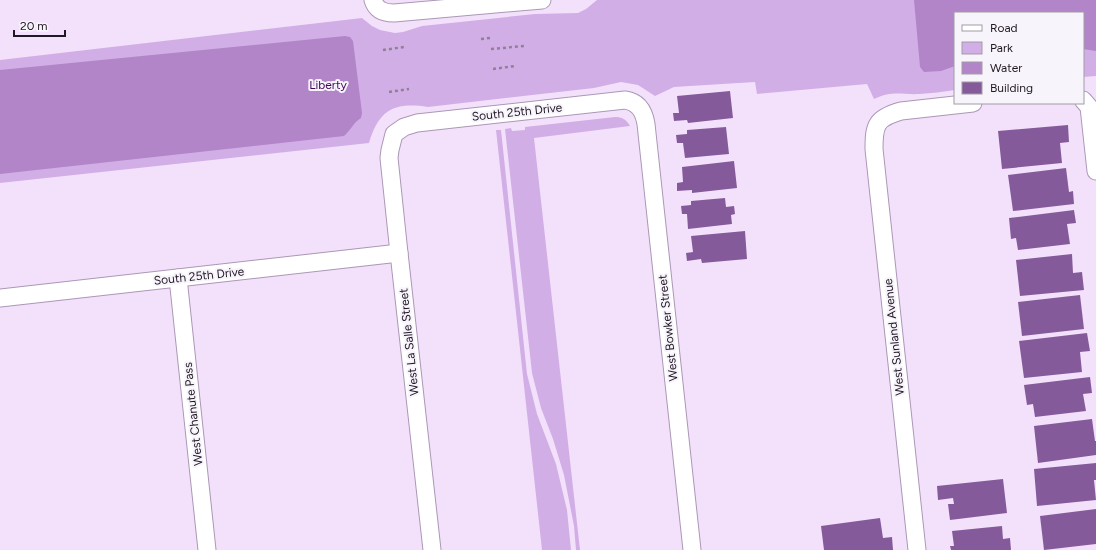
<svg xmlns="http://www.w3.org/2000/svg" width="1096" height="550" viewBox="0 0 1096 550" font-family="Figtree,sans-serif">
<rect width="100%" height="100%" fill="#f3e1fc"/>
<g fill="#d2aee6">
<path d="M 597,0 L 1096,0 L 1096,76 L 1083,77 L 1083,13 L 955,13 L 955,90 C 943,92 932,93 920,94 C 901,95 893,90 874,99 L 867,84 L 757,94 L 755,82 L 674,87 L 655,96 L 638,85 L 621,82 L 594,88 L 428,107 C 395,102 379,109 369,143 L 0,183 L 0,60 L 362,18 L 372,26 L 380,30 L 395,33 L 403,32 L 422,26 L 535,14 L 578,13 L 586,9 Z"/>
<path d="M 615,117 C 622,117 626,119 630,126 L 534,138 L 580,550 L 576,550 L 574,526 L 564,475 L 553,439 L 541,408 L 532,373 L 505,129 L 511,128 L 512,131 L 525,130 L 525,127 Z"/>
<path d="M 496,130 L 501,130 L 527,374 L 537,414 L 556,464 L 567,510 L 571,550 L 542,550 Z"/>
</g>
<g fill="#b185c8">
<path d="M 914,0 L 1096,0 L 1096,51 L 1083,49 L 1083,13 L 955,13 L 955,66 L 941,71 L 924,72 L 920,67 Z"/>
<path d="M 345,36 L 350,37 L 353,41 L 362,113 L 361,118 C 353,123 351,130 344,136 L 0,174 L 0,70 Z"/>
</g>
<g fill="#855a9a">
<path d="M 730,91 L 733,118 L 688,123 L 687,120 L 674,121 L 673,113 L 679,113 L 677,96 Z"/>
<path d="M 1068,125 L 1069,142 L 1060,143 L 1062,163 L 1002,169 L 998,131 Z"/>
<path d="M 726,127 L 729,154 L 685,158 L 683,143 L 677,143 L 676,135 L 687,134 L 687,130 Z"/>
<path d="M 734,161 L 737,188 L 692,193 L 692,190 L 677,191 L 677,183 L 683,182 L 682,167 Z"/>
<path d="M 1066,168 L 1069,192 L 1073,191 L 1074,204 L 1013,211 L 1008,175 Z"/>
<path d="M 725,198 L 726,207 L 734,206 L 735,214 L 731,215 L 732,224 L 688,229 L 687,214 L 682,214 L 681,206 L 691,205 L 691,201 Z"/>
<path d="M 1074,210 L 1076,223 L 1067,224 L 1070,244 L 1018,250 L 1016,238 L 1011,239 L 1009,218 Z"/>
<path d="M 745,231 L 747,259 L 702,263 L 701,259 L 687,261 L 686,253 L 693,252 L 691,236 Z"/>
<path d="M 1072,254 L 1073,273 L 1082,272 L 1084,290 L 1020,296 L 1016,260 Z"/>
<path d="M 1080,295 L 1084,329 L 1022,336 L 1018,302 Z"/>
<path d="M 1087,333 L 1090,351 L 1080,352 L 1082,372 L 1024,378 L 1019,341 Z"/>
<path d="M 1090,377 L 1092,393 L 1083,394 L 1086,411 L 1035,417 L 1033,404 L 1027,405 L 1024,385 Z"/>
<path d="M 1092,419 L 1095,441 L 1096,441 L 1096,455 L 1038,463 L 1034,426 Z"/>
<path d="M 1096,463 L 1096,480 L 1094,480 L 1096,500 L 1037,506 L 1034,469 Z"/>
<path d="M 1003,479 L 1007,513 L 950,520 L 948,504 L 954,504 L 953,498 L 938,500 L 937,486 Z"/>
<path d="M 1096,509 L 1096,544 L 1044,550 L 1040,516 Z"/>
<path d="M 880,518 L 883,538 L 892,537 L 893,550 L 824,550 L 821,526 Z"/>
<path d="M 1002,526 L 1003,539 L 1010,538 L 1011,550 L 951,550 L 950,546 L 954,546 L 952,531 Z"/>
</g>
<g fill="none" stroke-linecap="round" stroke-linejoin="round">
<defs>
<g id="minor">
<path d="M 373,0 C 376,10 384,13 394,13 L 542,0"/>
<path d="M 1083,100 L 1089,107 L 1096,171"/>
<path d="M 178,278 L 207,550"/>
<path d="M 0,298 L 399,253"/>
<path d="M 432,550 L 399,253 L 389,158 L 390,150 L 394,134 L 404,127 L 417,123 L 625,100 C 639,102 644,112 646,124 L 692,550"/>
<path d="M 917,550 L 874,149 C 874,125 876,118 901,111 L 973,103"/>
</g>
</defs>
<use href="#minor" stroke="#ab97b6" stroke-width="19"/>
<g stroke="#8f8195" stroke-width="2.5" stroke-dasharray="3 3" stroke-linecap="butt">
<path d="M 481,39 L 490,38"/>
<path d="M 491,49 L 524,46"/>
<path d="M 383,50 L 404,47"/>
<path d="M 493,69 L 515,66"/>
<path d="M 389,92 L 409,89"/>
</g>
<use href="#minor" stroke="#fff" stroke-width="17"/>
</g>
<g text-anchor="middle" dominant-baseline="central" stroke-width="4" stroke-linejoin="round" paint-order="stroke">
<g font-size="12" fill="#43065b" stroke="#f8f4fb">
<text x="328" y="85">Liberty</text>
</g>
<g font-size="12" fill="#201824" stroke="#f8f4fb">
<text transform="translate(517 112) rotate(-6)">South 25th Drive</text>
<text transform="translate(199 276) rotate(-6)">South 25th Drive</text>
<text transform="translate(668 328) rotate(-96)">West Bowker Street</text>
<text transform="translate(894 337) rotate(-96)">West Sunland Avenue</text>
<text transform="translate(409 342) rotate(-96)">West La Salle Street</text>
<text transform="translate(193 414) rotate(-96)">West Chanute Pass</text>
</g>
</g>
<rect x="954" y="12" width="130" height="92" fill="#f8f4fb" stroke="#a29ca5"/>
<rect x="962" y="25" width="20" height="6" fill="#ffffff" stroke="#a29ca5"/>
<text x="990" y="32" font-size="12" fill="#201824">Road</text>
<rect x="962" y="42" width="20" height="12" fill="#d2aee6" stroke="#a29ca5"/>
<text x="990" y="52" font-size="12" fill="#201824">Park</text>
<rect x="962" y="62" width="20" height="12" fill="#b185c8" stroke="#a29ca5"/>
<text x="990" y="72" font-size="12" fill="#201824">Water</text>
<rect x="962" y="82" width="20" height="12" fill="#855a9a" stroke="#a29ca5"/>
<text x="990" y="92" font-size="12" fill="#201824">Building</text>
<path d="M14 30v6h51v-6" fill="none" stroke="#201824" stroke-width="2"/>
<text x="20" y="30" font-size="12" fill="#201824" stroke="#f8f4fb" stroke-width="3" paint-order="stroke">20 m</text>
</svg>
